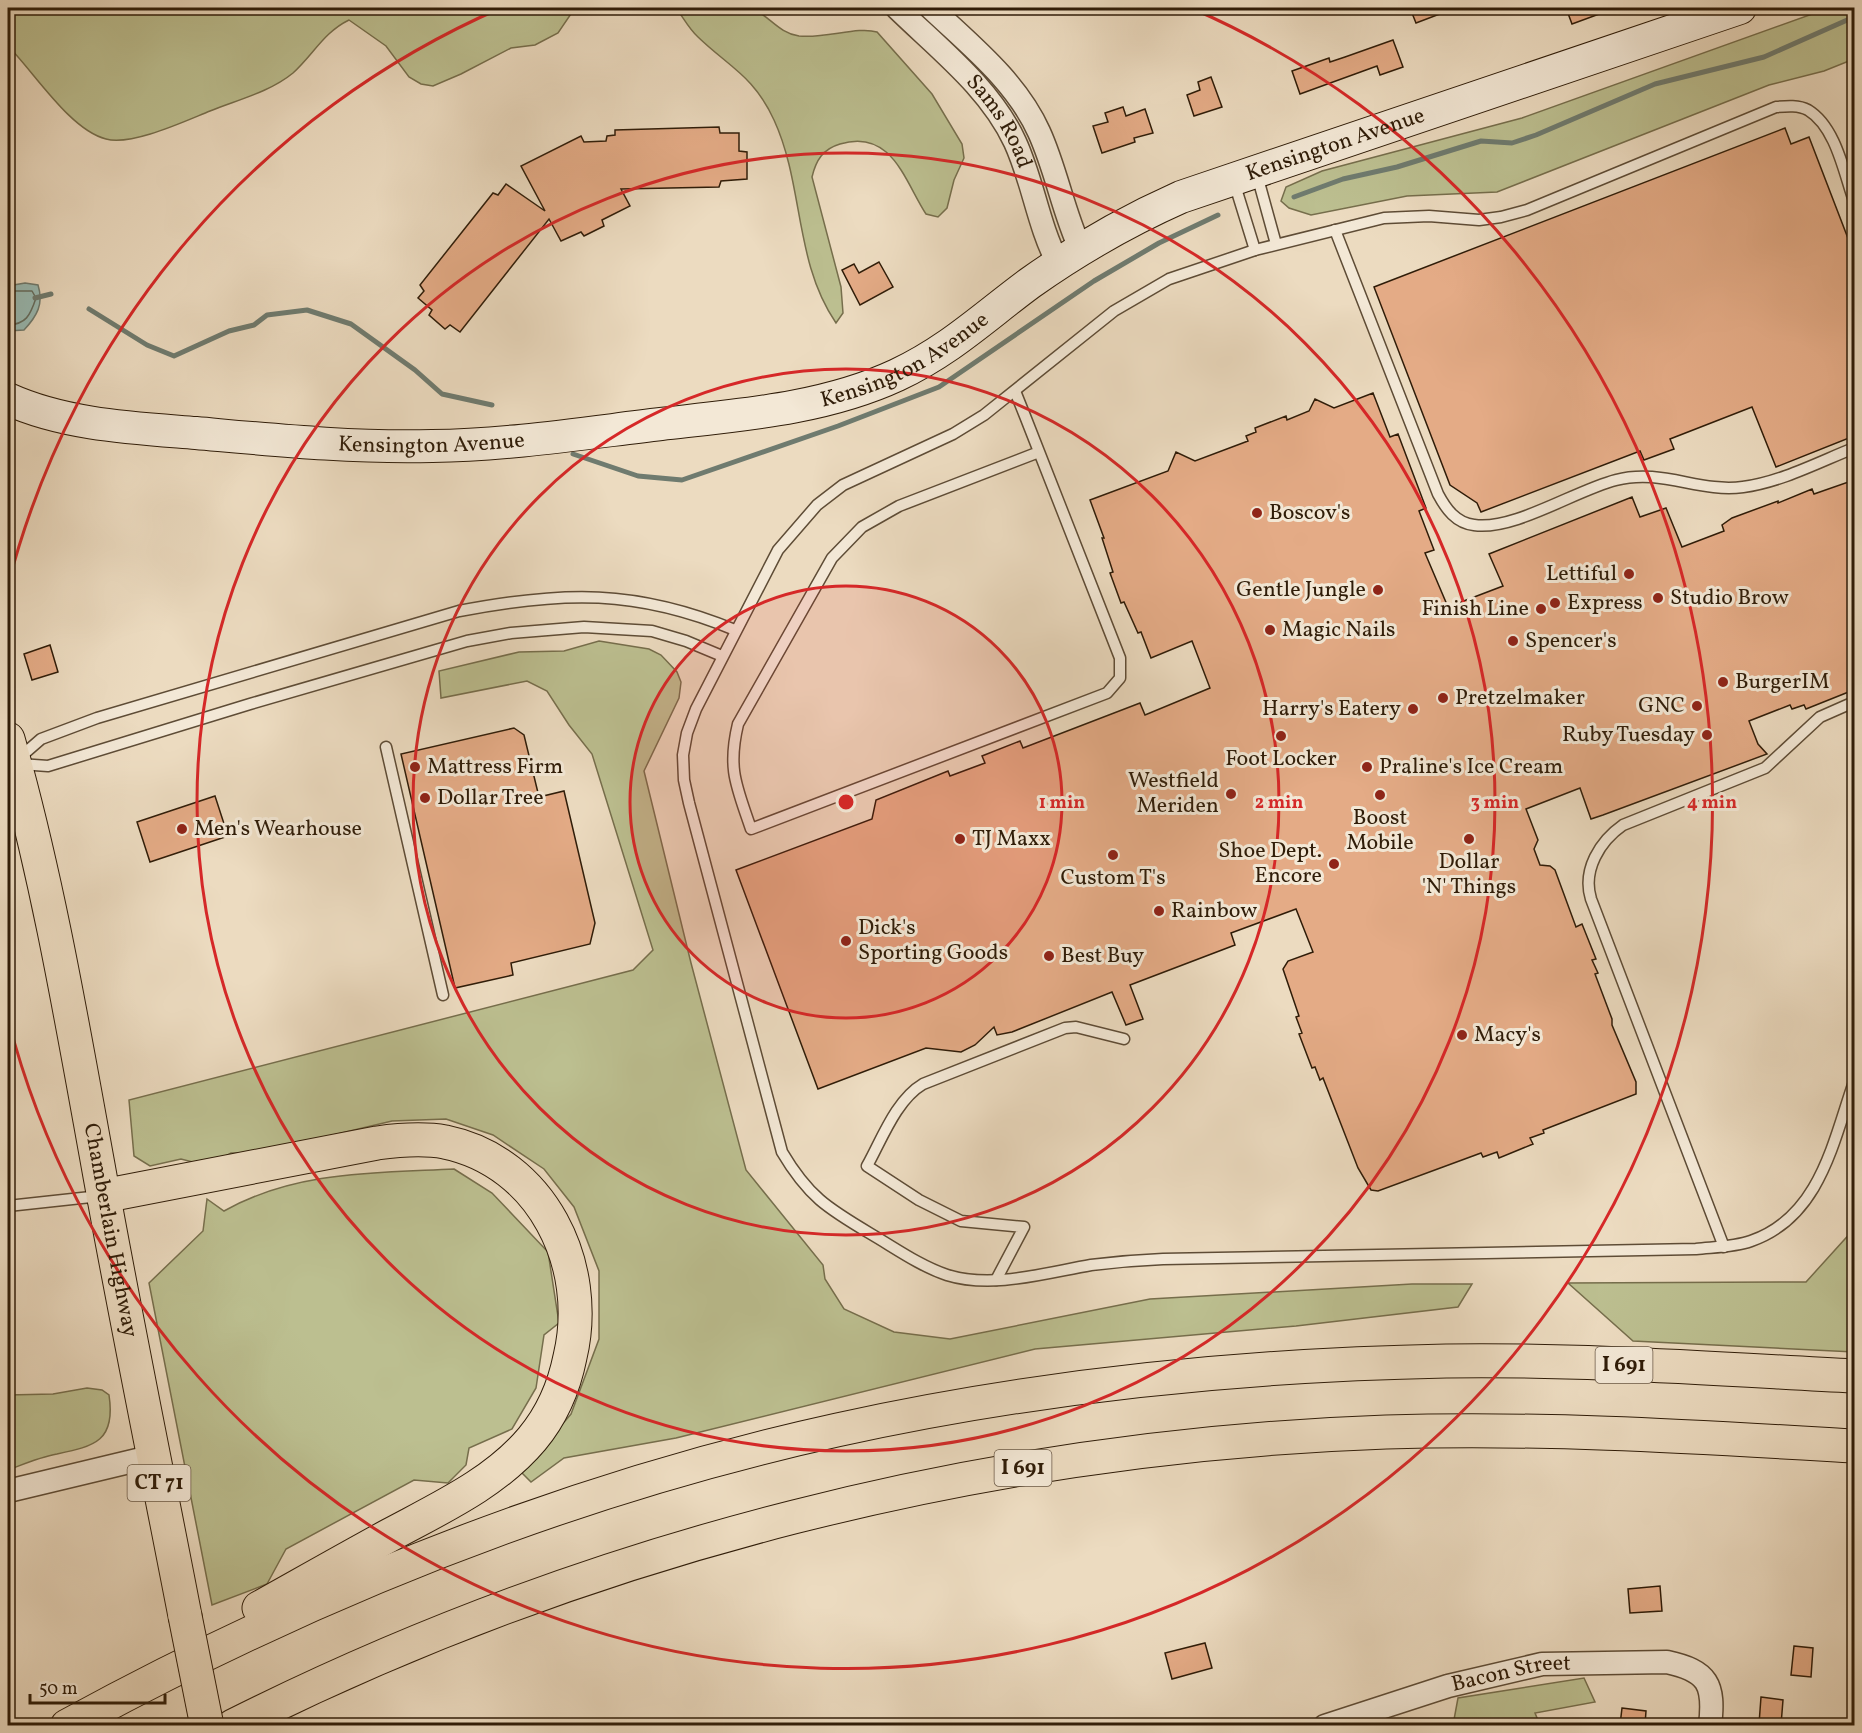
<svg xmlns="http://www.w3.org/2000/svg" width="1862" height="1733" viewBox="0 0 1862 1733" font-family="Vollkorn,serif">
<rect width="100%" height="100%" fill="#ecdbc0"/>
<filter id="stains"><feTurbulence type="fractalNoise" baseFrequency=".00333" numOctaves="4"/><feColorMatrix values="0 0 0 0 .2 0 0 0 0 .09 0 0 0 0 .02 0 0 0 .5 -.17"/></filter>
<radialGradient id="worn" r=".72"><stop offset=".6" stop-color="#630" stop-opacity="0"/><stop offset="1" stop-color="#630" stop-opacity=".3"/></radialGradient>
<g fill="#bcbf90" stroke="#766e4c" stroke-width="1.5">
<path d="M 8,8 L 575,8 L 558,33 L 535,45 L 511,48 L 461,74 L 433,86 L 421,84 L 409,77 L 386,46 L 349,20 C 324,32 313,55 293,73 C 270,92 237,100 210,111 C 185,121 132,146 106,139 C 70,130 34,72 8,46 Z"/>
<path d="M 676,8 C 691,7 740,4 751,8 C 769,15 778,33 799,36 C 825,39 858,26 877,32 L 932,94 L 962,144 L 964,158 L 954,180 L 947,208 L 938,217 L 926,214 C 905,182 892,128 840,144 C 823,149 816,160 812,177 L 841,287 L 843,313 L 836,323 C 794,262 804,185 774,120 C 754,76 729,67 698,37 C 689,29 683,17 676,8 Z"/>
<path d="M 1829,8 L 1854,8 L 1854,59 L 1824,71 L 1769,85 L 1497,192 L 1407,196 L 1311,215 L 1289,208 L 1281,201 L 1286,187 L 1322,171 L 1522,118 Z"/>
<path d="M 599,641 L 649,649 L 661,655 L 677,672 L 681,682 L 679,698 L 644,771 L 691,963 L 746,1170 L 823,1265 L 825,1279 L 844,1309 L 894,1332 L 950,1339 L 1150,1299 L 1412,1284 L 1472,1284 L 1458,1307 L 1296,1326 L 1035,1349 L 676,1438 L 564,1458 L 531,1482 L 521,1472 L 571,1414 L 599,1339 L 599,1271 L 574,1207 L 544,1169 L 493,1135 L 446,1119 L 392,1121 L 257,1153 L 231,1153 L 208,1166 L 181,1159 L 150,1166 L 134,1156 L 129,1100 L 633,970 L 653,950 L 592,754 L 569,725 L 547,691 L 527,681 L 441,698 L 439,671 L 519,652 L 564,651 Z"/>
<path d="M 454,1169 L 492,1193 L 548,1252 L 559,1323 L 544,1335 L 536,1388 L 512,1429 L 469,1448 L 466,1465 L 448,1483 L 414,1480 L 286,1549 L 267,1584 L 212,1605 L 149,1283 L 203,1231 L 207,1199 L 224,1211 C 295,1171 374,1173 454,1169 Z"/>
<path d="M 1854,1229 L 1854,1352 L 1633,1341 L 1568,1283 L 1806,1282 Z"/>
<path d="M 87,1388 L 102,1390 L 109,1395 C 116,1441 95,1446 57,1454 C 40,1457 24,1464 8,1470 L 8,1395 L 53,1394 Z"/>
<path d="M 1584,1678 L 1595,1702 L 1535,1713 L 1540,1725 L 1453,1725 L 1458,1698 Z"/>
</g>
<path fill="#99bbb4" stroke="#6f7b6f" stroke-width="1.5" d="M 25,283 L 38,285 C 44,304 37,316 24,330 L 8,331 L 8,286 Z"/>
<g fill="none" stroke-linecap="round" stroke-linejoin="round">
<path stroke="#646c5e" stroke-width="1.5" d="M 8,291 L 32,291 L 36,298 C 30,316 26,324 8,325"/>
<g stroke="#6f7b6f" stroke-width="5">
<path d="M 1294,197 L 1343,179 L 1397,167 L 1481,141 L 1512,143 L 1536,135 L 1655,84 L 1764,57 L 1854,17"/>
<path d="M 35,298 L 51,294"/>
<path d="M 89,309 L 147,345 L 174,356 L 229,331 L 254,325 L 267,315 L 307,310 L 351,324 L 415,370 L 442,394 L 492,405"/>
<path d="M 573,454 L 638,476 L 682,480 L 838,426 L 939,387 L 1094,281 L 1159,243 L 1218,215"/>
</g>
</g>
<g fill="#e4ab86" stroke="#2f1c08" stroke-width="1.5">
<path d="M 1410,8 L 1453,8 L 1453,9 L 1416,23 Z"/>
<path d="M 1566,8 L 1612,8 L 1613,9 L 1572,24 Z"/>
<path d="M 1393,40 L 1403,67 L 1380,75 L 1377,66 L 1300,94 L 1292,71 L 1329,58 L 1330,62 L 1345,57 Z"/>
<path d="M 1211,77 L 1222,107 L 1194,116 L 1187,95 L 1200,90 L 1198,82 Z"/>
<path d="M 1123,107 L 1126,116 L 1145,109 L 1153,133 L 1134,138 L 1135,142 L 1102,153 L 1093,126 L 1108,122 L 1105,113 Z"/>
<path d="M 719,127 L 720,133 L 739,133 L 739,151 L 747,152 L 747,179 L 721,181 L 719,187 L 621,189 L 630,206 L 602,220 L 604,226 L 584,236 L 581,232 L 561,241 L 549,219 L 460,332 L 450,325 L 445,329 L 429,315 L 432,310 L 418,298 L 424,291 L 420,285 L 493,193 L 498,195 L 506,184 L 545,211 L 521,166 L 581,136 L 584,142 L 606,141 L 607,136 L 615,135 L 615,130 Z"/>
<path d="M 1785,128 L 1791,144 L 1809,137 L 1854,254 L 1854,436 L 1776,467 L 1752,407 L 1670,439 L 1674,449 L 1644,460 L 1640,451 L 1481,512 L 1477,503 L 1450,485 L 1374,287 Z"/>
<path d="M 879,262 L 893,287 L 860,305 L 842,270 L 854,264 L 859,273 Z"/>
<path d="M 1373,393 L 1390,437 L 1398,434 L 1426,508 L 1419,511 L 1434,550 L 1425,553 L 1448,607 L 1503,586 L 1489,554 L 1632,497 L 1640,517 L 1666,508 L 1682,547 L 1724,531 L 1722,525 L 1732,518 L 1778,501 L 1778,503 L 1812,489 L 1814,494 L 1854,480 L 1854,686 L 1850,688 L 1851,691 L 1806,709 L 1804,705 L 1792,709 L 1790,705 L 1749,721 L 1758,744 L 1767,754 L 1603,815 L 1591,819 L 1580,788 L 1526,809 L 1538,840 L 1534,849 L 1540,865 L 1550,866 L 1555,870 L 1576,927 L 1582,924 L 1596,959 L 1592,960 L 1598,973 L 1595,974 L 1612,1019 L 1612,1025 L 1636,1082 L 1636,1094 L 1543,1130 L 1544,1133 L 1530,1138 L 1533,1144 L 1499,1158 L 1497,1152 L 1483,1157 L 1481,1153 L 1378,1191 L 1371,1190 L 1358,1168 L 1323,1078 L 1320,1080 L 1315,1067 L 1312,1068 L 1299,1034 L 1302,1033 L 1296,1017 L 1299,1016 L 1283,969 L 1288,961 L 1313,952 L 1296,909 L 1231,933 L 1235,945 L 1130,985 L 1143,1019 L 1126,1025 L 1112,992 L 1012,1032 L 997,1035 L 994,1027 L 975,1045 L 961,1052 L 926,1048 L 818,1089 L 736,870 L 872,819 L 876,800 L 948,771 L 950,776 L 985,763 L 982,756 L 1020,741 L 1023,748 L 1140,703 L 1145,715 L 1210,688 L 1192,641 L 1151,658 L 1141,632 L 1138,633 L 1124,602 L 1121,603 L 1110,573 L 1113,572 L 1102,538 L 1104,538 L 1090,500 L 1168,471 L 1176,452 L 1195,461 L 1248,441 L 1246,436 L 1256,432 L 1255,428 L 1286,416 L 1287,420 L 1309,411 L 1315,399 L 1334,408 Z"/>
<path d="M 50,645 L 58,672 L 32,680 L 24,654 Z"/>
<path d="M 514,728 L 524,735 L 539,797 L 564,791 L 595,923 L 590,944 L 511,963 L 513,975 L 455,988 L 401,754 Z"/>
<path d="M 215,796 L 228,836 L 150,862 L 137,822 Z"/>
<path d="M 1660,1586 L 1662,1611 L 1630,1613 L 1628,1589 Z"/>
<path d="M 1205,1643 L 1212,1668 L 1172,1679 L 1165,1653 Z"/>
<path d="M 1794,1646 L 1813,1648 L 1811,1677 L 1791,1675 Z"/>
<path d="M 1761,1697 L 1783,1700 L 1781,1725 L 1759,1724 Z"/>
<path d="M 1622,1708 L 1646,1711 L 1645,1725 L 1620,1725 Z"/>
</g>
<g fill="none" stroke-linecap="round" stroke-linejoin="round">
<defs>
<g id="lane">
<path d="M 1257,175 L 1276,244"/>
<path d="M 1234,182 L 1255,250"/>
<path d="M 1854,201 C 1844,173 1836,127 1808,110 C 1799,105 1787,106 1776,107 L 1527,210 L 1501,217 L 1479,220 L 1429,216 L 1384,218 L 1255,250 L 1169,279 L 1114,311 L 984,415 L 953,434 L 843,485 L 817,505 L 778,550 L 696,709 L 687,733 L 683,755 L 684,780 L 689,803 L 782,1152 C 808,1196 827,1208 871,1234 C 895,1248 920,1266 947,1275 C 992,1289 1045,1273 1091,1265 C 1115,1262 1139,1260 1163,1259 L 1696,1249 C 1714,1247 1734,1247 1751,1241 C 1820,1217 1833,1142 1854,1082"/>
<path d="M 1335,230 L 1438,494 C 1446,509 1456,523 1474,525 C 1514,531 1576,490 1616,480 C 1662,468 1699,493 1743,487 C 1781,482 1819,462 1854,448"/>
<path d="M 1015,391 L 1025,416 L 1120,658 L 1120,678 L 1107,693 L 751,829 C 737,787 727,770 738,724 L 832,558 L 862,527 L 899,506 L 1039,452"/>
<path d="M 386,747 L 443,995"/>
<path d="M 18,759 L 41,739 L 97,718 L 459,611 C 563,591 636,589 735,630"/>
<path d="M 20,764 L 48,766 L 250,704 L 467,641 L 511,633 L 584,627 L 652,631 L 686,641 L 722,656"/>
<path d="M 8,1206 L 100,1196"/>
<path d="M 1724,1247 L 1591,899 C 1582,870 1600,841 1623,825 L 1765,768 L 1820,717 L 1854,702"/>
<path d="M 996,1280 L 1024,1227 L 961,1221 L 919,1200 L 867,1166 C 882,1139 896,1100 923,1084 L 1065,1028 L 1076,1027 L 1124,1039"/>
</g>
<g id="street">
<path id="s1" d="M 897,8 C 939,49 990,88 1015,142 C 1033,181 1038,225 1058,263"/>
<path d="M 931,8 C 970,45 1016,81 1039,132 C 1056,169 1063,211 1080,248"/>
<path d="M 8,1491 L 154,1456"/>
<path id="s2" d="M 1325,1726 L 1448,1686 L 1542,1664 L 1667,1662 C 1708,1671 1715,1684 1710,1726"/>
</g>
<g id="secondary">
<path id="s3" d="M 8,399 C 65,425 134,428 196,433 C 275,440 353,448 432,446 C 509,445 585,433 661,424 C 740,415 824,409 897,375 C 950,350 984,317 1030,283 C 1078,249 1127,221 1181,197 L 1740,8"/>
</g>
<g id="primary">
<path id="s4" d="M 8,739 C 48,880 72,1022 98,1165 C 125,1316 156,1466 185,1616"/>
</g>
<g id="highway">
<path d="M 103,1196 L 377,1143 C 399,1140 423,1138 445,1142 C 542,1162 592,1265 570,1357 C 564,1387 552,1415 532,1439 C 495,1483 440,1508 390,1535 C 346,1559 302,1584 259,1608"/>
<path d="M 67,1726 C 309,1594 568,1489 837,1430 C 1036,1386 1243,1365 1446,1361 C 1582,1359 1719,1369 1854,1376"/>
<path d="M 233,1726 C 589,1547 987,1446 1386,1432 C 1542,1427 1699,1437 1854,1446"/>
</g>
</defs>
<use href="#lane" stroke="#5e4c36" stroke-width="13"/>
<use href="#street" stroke="#5e4c36" stroke-width="25"/>
<use href="#secondary" stroke="#2f1c08" stroke-width="34"/>
<use href="#primary" stroke="#2f1c08" stroke-width="35"/>
<use href="#highway" stroke="#2f1c08" stroke-width="35"/>
<use href="#lane" stroke="#f3e8d6" stroke-width="10"/>
<use href="#street" stroke="#f3e8d6" stroke-width="22"/>
<use href="#secondary" stroke="#f3e8d6" stroke-width="32"/>
<use href="#primary" stroke="#ecdbc0" stroke-width="33"/>
<use href="#highway" stroke="#ecdbc0" stroke-width="33"/>
<defs>
<path id="primary-bridge" d="M 185,1616 L 207,1726"/>
</defs>
<use href="#primary-bridge" stroke="#2f1c08" stroke-width="35" stroke-linecap="butt"/>
<use href="#primary-bridge" stroke="#ecdbc0" stroke-width="33"/>
</g>
<circle cx="846" cy="802" r="216" fill="#d62828" fill-opacity=".12"/>
<g fill="none" stroke="#d62828" stroke-width="3">
<circle cx="846" cy="802" r="216"/>
<circle cx="846" cy="802" r="433"/>
<circle cx="846" cy="802" r="649"/>
<path d="M8 585A866 866 0 0 1 501 8M1191 8A866 866 0 1 1 8 1019"/>
</g>
<g fill="#8f2418" stroke="#f3e8d6" stroke-width="2">
<circle cx="1257" cy="513" r="6"/>
<circle cx="1629" cy="574" r="6"/>
<circle cx="1378" cy="590" r="6"/>
<circle cx="1658" cy="598" r="6"/>
<circle cx="1555" cy="603" r="6"/>
<circle cx="1541" cy="609" r="6"/>
<circle cx="1270" cy="630" r="6"/>
<circle cx="1513" cy="641" r="6"/>
<circle cx="1723" cy="682" r="6"/>
<circle cx="1443" cy="698" r="6"/>
<circle cx="1697" cy="706" r="6"/>
<circle cx="1413" cy="709" r="6"/>
<circle cx="1707" cy="735" r="6"/>
<circle cx="1281" cy="736" r="6"/>
<circle cx="415" cy="767" r="6"/>
<circle cx="1367" cy="767" r="6"/>
<circle cx="1231" cy="794" r="6"/>
<circle cx="1380" cy="795" r="6"/>
<circle cx="425" cy="798" r="6"/>
<circle cx="182" cy="829" r="6"/>
<circle cx="960" cy="839" r="6"/>
<circle cx="1469" cy="839" r="6"/>
<circle cx="1113" cy="855" r="6"/>
<circle cx="1334" cy="864" r="6"/>
<circle cx="1159" cy="911" r="6"/>
<circle cx="846" cy="941" r="6"/>
<circle cx="1049" cy="956" r="6"/>
<circle cx="1462" cy="1035" r="6"/>
</g>
<g text-anchor="middle" dominant-baseline="central" stroke-width="6" stroke-linejoin="round" paint-order="stroke">
<g fill="#f3e8d6" stroke="#6a5946" stroke-width="1.5">
<rect x="1595.5" y="1347" width="57" height="36" rx="4.5"/>
<rect x="994.5" y="1450" width="57" height="36" rx="4.5"/>
<rect x="127.5" y="1465" width="63" height="36" rx="4.5"/>
</g>
<g font-size="21" font-weight="bold" fill="#2f1c08">
<text x="1624" y="1365">I 691</text>
<text x="1023" y="1468">I 691</text>
<text x="159" y="1483">CT 71</text>
</g>
<g font-size="22" fill="#2f1c08" stroke="#f3e8d6">
<text stroke="none"><textPath href="#s1" startOffset="154">Sams Road</textPath></text>
<text stroke="none"><textPath href="#s3" startOffset="1400">Kensington Avenue</textPath></text>
<text stroke="none"><textPath href="#s3" startOffset="914">Kensington Avenue</textPath></text>
<text stroke="none"><textPath href="#s3" startOffset="428">Kensington Avenue</textPath></text>
<text stroke="none"><textPath href="#s4" startOffset="502">Chamberlain Highway</textPath></text>
<text stroke="none"><textPath href="#s2" startOffset="194">Bacon Street</textPath></text>
</g>
<g font-size="22" fill="#2f1c08" stroke="#f3e8d6" text-anchor="start">
<text x="1269" y="513">Boscov's</text>
<text x="1617" y="574" text-anchor="end">Lettiful</text>
<text x="1366" y="590" text-anchor="end">Gentle Jungle</text>
<text x="1670" y="598">Studio Brow</text>
<text x="1567" y="603">Express</text>
<text x="1529" y="609" text-anchor="end">Finish Line</text>
<text x="1282" y="630">Magic Nails</text>
<text x="1525" y="641">Spencer's</text>
<text x="1735" y="682">BurgerIM</text>
<text x="1455" y="698">Pretzelmaker</text>
<text x="1685" y="706" text-anchor="end">GNC</text>
<text x="1401" y="709" text-anchor="end">Harry's Eatery</text>
<text x="1695" y="735" text-anchor="end">Ruby Tuesday</text>
<text x="1281" y="759" text-anchor="middle">Foot Locker</text>
<text x="427" y="767">Mattress Firm</text>
<text x="1379" y="767">Praline's Ice Cream</text>
<text x="1219" y="781" text-anchor="end">Westfield<tspan x="1219" dy="25">Meriden</tspan></text>
<text x="437" y="798">Dollar Tree</text>
<text x="1380" y="818" text-anchor="middle">Boost<tspan x="1380" dy="25">Mobile</tspan></text>
<text x="194" y="829">Men's Wearhouse</text>
<text x="972" y="839">TJ Maxx</text>
<text x="1322" y="851" text-anchor="end">Shoe Dept.<tspan x="1322" dy="25">Encore</tspan></text>
<text x="1469" y="862" text-anchor="middle">Dollar<tspan x="1469" dy="25">'N' Things</tspan></text>
<text x="1113" y="878" text-anchor="middle">Custom T's</text>
<text x="1171" y="911">Rainbow</text>
<text x="858" y="928">Dick's<tspan x="858" dy="25">Sporting Goods</tspan></text>
<text x="1061" y="956">Best Buy</text>
<text x="1474" y="1035">Macy's</text>
</g>
</g>
<circle cx="846" cy="802" r="9" fill="#d62828" stroke="#f3e8d6" stroke-width="3"/>
<g font-size="18" text-anchor="middle" font-weight="bold" fill="#d62828" stroke="#f3e8d6" stroke-width="6" stroke-linejoin="round" paint-order="stroke">
<text x="1062" y="808">1 min</text>
<text x="1279" y="808">2 min</text>
<text x="1495" y="808">3 min</text>
<text x="1712" y="808">4 min</text>
</g>
<rect width="1862" height="1733" fill="none" stroke="#ecdbc0" stroke-width="30"/>
<rect x="9" y="9" width="1844" height="1715" fill="none" stroke="#2f1c08" stroke-width="3"/>
<rect x="15" y="15" width="1832" height="1703" fill="none" stroke="#2f1c08" stroke-width="1.5"/>
<path d="M30 1694v9h135v-9" fill="none" stroke="#2f1c08" stroke-width="3"/>
<text x="39" y="1694" font-size="18" fill="#2f1c08" stroke="#f3e8d6" stroke-width="4.5" paint-order="stroke">50 m</text>
<rect width="100%" height="100%" filter="url(#stains)"/>
<rect width="100%" height="100%" fill="url(#worn)"/>
</svg>
